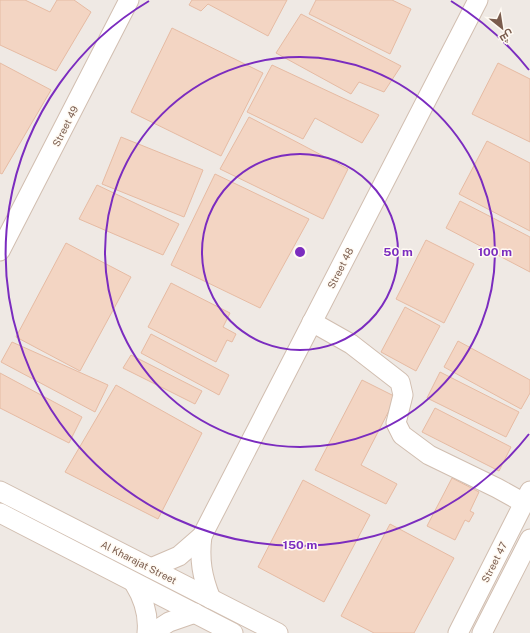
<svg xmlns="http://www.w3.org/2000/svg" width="530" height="633" viewBox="0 0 530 633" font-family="'Public Sans',Cairo,sans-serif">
<rect width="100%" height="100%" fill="#fdf6ec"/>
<rect fill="#efe9e4" x="0" y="0" width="530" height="633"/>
<g fill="#f3d5c3" stroke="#e6bba3">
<path d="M 0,0 L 25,0 L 50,12 L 57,0 L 74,0 L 91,12 L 56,71 L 0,45 Z"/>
<path d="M 192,0 L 287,0 L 268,36 L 208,4 L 201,11 L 189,5 Z"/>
<path d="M 316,0 L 392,0 L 411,9 L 390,54 L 309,14 Z"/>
<path d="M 301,14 L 401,66 L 384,92 L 359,82 L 351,94 L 276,53 Z"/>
<path d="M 172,28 L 263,73 L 221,156 L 131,112 Z"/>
<path d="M 0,63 L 51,90 L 2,174 L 0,173 Z"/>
<path d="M 498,63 L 530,79 L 530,142 L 472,114 Z"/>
<path d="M 272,65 L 379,115 L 362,143 L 315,118 L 303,139 L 247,112 Z"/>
<path d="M 249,117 L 348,169 L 323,219 L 220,169 Z"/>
<path d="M 121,137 L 203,170 L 184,217 L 102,184 Z"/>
<path d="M 487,141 L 530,163 L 530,231 L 459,194 Z"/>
<path d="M 215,174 L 309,219 L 260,308 L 171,265 Z"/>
<path d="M 97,185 L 179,224 L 163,255 L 79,219 Z"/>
<path d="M 460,201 L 530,237 L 530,272 L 446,228 Z"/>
<path d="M 426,240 L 474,264 L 444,323 L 396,299 Z"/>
<path d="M 66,243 L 131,277 L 80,371 L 16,337 Z"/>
<path d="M 171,283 L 230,313 L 223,327 L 236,334 L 232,342 L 227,340 L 216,362 L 148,327 Z"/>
<path d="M 405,307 L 440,326 L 416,371 L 381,352 Z"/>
<path d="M 151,334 L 229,375 L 219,395 L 141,353 Z"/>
<path d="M 458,341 L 530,380 L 530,393 L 521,409 L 444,367 Z"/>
<path d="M 12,342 L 108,385 L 95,412 L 1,362 Z"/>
<path d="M 131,355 L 202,391 L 195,404 L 123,368 Z"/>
<path d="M 440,372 L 519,412 L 506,437 L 427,398 Z"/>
<path d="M 0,373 L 82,417 L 69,443 L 0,408 Z"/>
<path d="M 362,380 L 396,397 L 361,465 L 397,484 L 386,504 L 315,470 Z"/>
<path d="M 116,385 L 202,433 L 158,519 L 65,472 Z"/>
<path d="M 435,408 L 511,447 L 499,471 L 422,432 Z"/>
<path d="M 452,478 L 479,492 L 470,511 L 474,513 L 469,522 L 465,520 L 455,540 L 427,526 Z"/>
<path d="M 303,480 L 370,515 L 324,602 L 258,567 Z"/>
<path d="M 390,524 L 454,558 L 414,633 L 374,633 L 341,616 Z"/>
</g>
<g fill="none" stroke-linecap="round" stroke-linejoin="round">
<defs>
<g id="minor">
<path d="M 0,251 L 129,0"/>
<path d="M 312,322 L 351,344 L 400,382 L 403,395 L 396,423 L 402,435 L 429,455 L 497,488 L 524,503"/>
<path d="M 0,491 L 278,633"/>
<path d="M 0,513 L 233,633"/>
<path d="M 202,536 C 199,559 202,577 211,599"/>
<path d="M 151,568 L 179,556 L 202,536 L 478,0"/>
<path d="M 134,583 C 144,599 149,614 147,633"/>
<path d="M 152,633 L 169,622 L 195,613"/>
<path d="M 458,633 L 530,491"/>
<path d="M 482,633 L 530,539"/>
</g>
</defs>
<use href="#minor" stroke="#d1beb0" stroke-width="21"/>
<use href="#minor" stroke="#fff" stroke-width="19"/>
</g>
<g fill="none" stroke="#7b2cbf" stroke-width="2">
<circle cx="300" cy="252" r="98"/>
<circle cx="300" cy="252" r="195"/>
<path d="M529 434A293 293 0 1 1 149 1M451 1A293 293 0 0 1 529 70"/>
</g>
<g text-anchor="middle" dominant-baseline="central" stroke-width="3" stroke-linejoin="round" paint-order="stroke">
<g font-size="10" fill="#7a5c4d" stroke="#fffaf3">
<text transform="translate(65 126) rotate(-63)">Street 49</text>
<text transform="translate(340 268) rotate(-63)">Street 48</text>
<text transform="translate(139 562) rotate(27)">Al Kharajat Street</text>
<text transform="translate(494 562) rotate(-63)">Street 47</text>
</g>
</g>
<circle cx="300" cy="252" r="6" fill="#7b2cbf" stroke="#fffaf3" stroke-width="2"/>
<g font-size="12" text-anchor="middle" font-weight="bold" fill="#7b2cbf" stroke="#fffaf3" stroke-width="3" stroke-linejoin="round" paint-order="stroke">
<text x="398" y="256">50 m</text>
<text x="495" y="256">100 m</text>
<text x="300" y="549">150 m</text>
</g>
<g transform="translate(502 28) rotate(150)" stroke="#fffaf3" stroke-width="3" paint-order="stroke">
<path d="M0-3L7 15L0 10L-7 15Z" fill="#7a5c4d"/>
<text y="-6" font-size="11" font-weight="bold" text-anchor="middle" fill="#7a5c4d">ش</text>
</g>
</svg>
